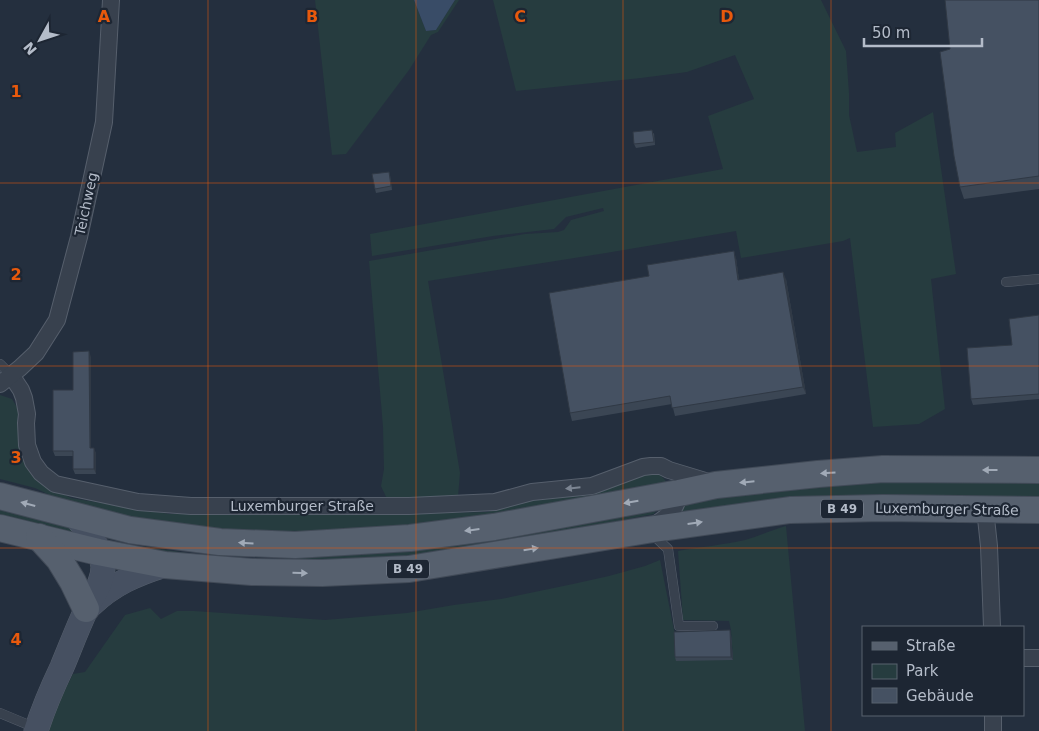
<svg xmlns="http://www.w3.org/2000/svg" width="1039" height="731" viewBox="0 0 1039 731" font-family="'DejaVu Sans',sans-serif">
<rect width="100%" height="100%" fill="#242f3e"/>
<g fill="#263c3f">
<path d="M 315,0 L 414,0 L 426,31 L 436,30 L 455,0 L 459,0 L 438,32 L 431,35 L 409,70 L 346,154 L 332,155 Z"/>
<path d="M 493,0 L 821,0 L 846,51 L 849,93 L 849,115 L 857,152 L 896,147 L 895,133 L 933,112 L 956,274 L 931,279 L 945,409 L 919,424 L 873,427 L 850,238 L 843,241 L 741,258 L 736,231 L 606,253 L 428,281 L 460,473 L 458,497 L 387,499 L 381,486 L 384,469 L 383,427 L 369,261 L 525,234 L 558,232 L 564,230 L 571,220 L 604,211 L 603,208 L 566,217 L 554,229 L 493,236 L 372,256 L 370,234 L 723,169 L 708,116 L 754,99 L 735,55 L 687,72 L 641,78 L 516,91 Z"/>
<path d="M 0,395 L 12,399 L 18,409 L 18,432 L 20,453 L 30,470 L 43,484 L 71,498 L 169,514 L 380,514 L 487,512 L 523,502 L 591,491 L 645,474 L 659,474 L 665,480 L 668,486 L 383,534 L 184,529 L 75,507 L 35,488 L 0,479 Z"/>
<path d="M 1039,480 L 1039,499 L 674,519 L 686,502 L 845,481 Z"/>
<path d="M 0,505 L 70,523 L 81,535 L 0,518 Z"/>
<path d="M 656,510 L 654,514 L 591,526 L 351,568 L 131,551 L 132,545 L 208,556 L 259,560 L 298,558 Z"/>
<path d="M 786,526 L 805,731 L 44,731 L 73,674 L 85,672 L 125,615 L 150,608 L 161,619 L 177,611 L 194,611 L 325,620 L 407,613 L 454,605 L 501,599 L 573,584 L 609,576 L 645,566 L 660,560 L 675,635 L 733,660 L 731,630 L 729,621 L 683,620 L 678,551 C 700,547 723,545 745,540 C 759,536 772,530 786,526 Z"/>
</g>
<path fill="#394c67" d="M 414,0 L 455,0 L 436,30 L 426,31 Z"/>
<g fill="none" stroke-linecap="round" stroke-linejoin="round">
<defs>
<g id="lane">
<path d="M 1006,282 L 1039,279"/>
<path d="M 0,364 L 11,375"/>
<path d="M 651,533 L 668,549 L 679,626 L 713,626"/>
<path d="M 0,713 L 36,728"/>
</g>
<g id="street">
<path d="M 11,375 L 21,390 L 24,398 L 27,414 L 26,423 L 27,445 L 33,462 L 41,473 L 55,484 L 138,502 L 191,506 L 409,506 L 495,502 L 532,492 L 592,486 L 643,467 L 651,466 L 661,466 L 669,470 L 712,483"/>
<path d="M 0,384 L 20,368 L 36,353 L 57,320 L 79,237 L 104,122 L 111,0"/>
<path d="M 985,509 L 989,546 L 992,627"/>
<path d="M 653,526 C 669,516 680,507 679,487"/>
<path d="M 1023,658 L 1039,658"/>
<path d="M 993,731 L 993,715"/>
</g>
<g id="secondary">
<path d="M 91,605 C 113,584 136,574 165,565"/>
<path d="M 36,731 C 43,709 52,688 62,667 C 70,648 77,629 86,610 C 92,596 103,583 103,567 C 102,550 87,529 76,517"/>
</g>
<g id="primary">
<path d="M 0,496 L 130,530 L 220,542 L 295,545 L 410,538 L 494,527 L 679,493 L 716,485 L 818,474 L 883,469 L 1039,470"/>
<path d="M 0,528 L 98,552 L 165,565 L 252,572 L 322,573 L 409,569 L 647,530 L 790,510 L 883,508 L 1039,510"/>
<path d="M 39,537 L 59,559 L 73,582 L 86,609"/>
</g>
</defs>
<use href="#lane" stroke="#565f6c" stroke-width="10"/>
<use href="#street" stroke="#565f6c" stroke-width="18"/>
<use href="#secondary" stroke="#565f6c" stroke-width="25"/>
<use href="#primary" stroke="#414a57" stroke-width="28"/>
<use href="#lane" stroke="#38414e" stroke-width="9"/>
<use href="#street" stroke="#38414e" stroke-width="16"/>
<use href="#secondary" stroke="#465061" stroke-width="24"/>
<use href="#primary" stroke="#56606e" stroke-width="26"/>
</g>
<g fill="#3b4654">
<path d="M 1039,0 L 1039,189 L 964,199 L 960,187 L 950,49 Z"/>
<path d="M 654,133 L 655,145 L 636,148 L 634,144 Z"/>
<path d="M 390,175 L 392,190 L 376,193 L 375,189 Z"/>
<path d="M 736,258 L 739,280 L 786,279 L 806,394 L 675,416 L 672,404 L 572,421 L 570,413 L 649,276 Z"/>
<path d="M 1039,315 L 1039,399 L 973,405 L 971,399 L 1012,345 Z"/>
<path d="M 91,357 L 91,448 L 96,453 L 96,474 L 75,474 L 73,469 L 73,456 L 55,456 L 53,451 L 73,390 Z"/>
<path d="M 731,634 L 733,660 L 676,661 L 675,657 Z"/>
</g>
<g fill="#303945">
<path d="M 734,251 L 736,258 L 740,287 L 738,280 Z"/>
<path d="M 783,272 L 786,279 L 806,394 L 803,387 Z"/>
<path d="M 89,351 L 91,357 L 91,453 L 90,448 Z"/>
<path d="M 94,448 L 96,453 L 96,474 L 94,469 Z"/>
<path d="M 730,630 L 731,634 L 733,660 L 731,657 Z"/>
</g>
<g fill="#455162" stroke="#303945">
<path d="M 945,0 L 1039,0 L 1039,176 L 960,187 L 954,156 L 940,52 L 950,49 Z"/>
<path d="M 652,130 L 654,142 L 634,144 L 633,132 Z"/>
<path d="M 389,172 L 391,186 L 375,189 L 372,174 Z"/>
<path d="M 734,251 L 738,280 L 783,272 L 803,387 L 672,408 L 670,396 L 570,413 L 549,293 L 649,276 L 647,265 Z"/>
<path d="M 1039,315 L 1039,394 L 971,399 L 967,348 L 1012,345 L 1009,319 Z"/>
<path d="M 89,351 L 90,448 L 94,448 L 94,469 L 73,469 L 73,451 L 53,451 L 53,390 L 73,390 L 73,352 Z"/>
<path d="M 730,630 L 731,657 L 675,657 L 674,632 Z"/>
</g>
<defs><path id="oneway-solid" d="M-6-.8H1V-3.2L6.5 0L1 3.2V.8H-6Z" transform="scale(1.25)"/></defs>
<g fill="#a1aab7">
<use href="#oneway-solid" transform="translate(990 470) rotate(-180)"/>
<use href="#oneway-solid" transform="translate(828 473) rotate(176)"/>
<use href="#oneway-solid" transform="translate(747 482) rotate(174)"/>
<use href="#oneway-solid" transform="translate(631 502) rotate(170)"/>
<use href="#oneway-solid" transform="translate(28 504) rotate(-165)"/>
<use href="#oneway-solid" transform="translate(695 523) rotate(-8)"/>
<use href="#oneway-solid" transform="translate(472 530) rotate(173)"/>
<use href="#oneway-solid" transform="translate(246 543) rotate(-177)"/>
<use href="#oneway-solid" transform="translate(531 549) rotate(-9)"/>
<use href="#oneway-solid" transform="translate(300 573) rotate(1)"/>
</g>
<use fill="#7c8592" href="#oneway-solid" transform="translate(573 488) rotate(174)"/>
<path fill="none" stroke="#e8590c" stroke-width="1" stroke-opacity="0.55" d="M 208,0 L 208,731M 416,0 L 416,731M 623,0 L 623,731M 831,0 L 831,731M 0,183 L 1039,183M 0,366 L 1039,366M 0,548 L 1039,548"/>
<g text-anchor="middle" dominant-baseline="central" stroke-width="4.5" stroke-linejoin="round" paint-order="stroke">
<g fill="#1d2633" stroke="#878f9c" stroke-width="1">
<rect x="821" y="499.5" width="42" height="19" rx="4"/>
<rect x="387" y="559.5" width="42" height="19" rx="4"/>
</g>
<g font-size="12" font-weight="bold" fill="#b4bcc9">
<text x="842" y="509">B 49</text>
<text x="408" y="569">B 49</text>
</g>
<g font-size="14" fill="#b4bcc9" stroke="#1d2633">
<text transform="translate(86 204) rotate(-78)">Teichweg</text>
<text x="302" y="506">Luxemburger Straße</text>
<text transform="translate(947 509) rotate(1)">Luxemburger Straße</text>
</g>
</g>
<g font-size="16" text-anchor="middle" font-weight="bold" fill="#e8590c" stroke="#1d2633" stroke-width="4.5" stroke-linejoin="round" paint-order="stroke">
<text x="104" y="22">A</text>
<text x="312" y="22">B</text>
<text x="520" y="22">C</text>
<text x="727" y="22">D</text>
<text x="16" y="97">1</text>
<text x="16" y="280">2</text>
<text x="16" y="463">3</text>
<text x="16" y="645">4</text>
</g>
<rect x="862" y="626" width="162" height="90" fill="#1d2633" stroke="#59626f"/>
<rect x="872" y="642" width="25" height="8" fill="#56606e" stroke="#59626f"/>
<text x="906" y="651" font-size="15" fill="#b4bcc9">Straße</text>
<rect x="872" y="664" width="25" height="15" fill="#263c3f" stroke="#59626f"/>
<text x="906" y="676" font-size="15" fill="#b4bcc9">Park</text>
<rect x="872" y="688" width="25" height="15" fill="#455162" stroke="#59626f"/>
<text x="906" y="701" font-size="15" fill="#b4bcc9">Gebäude</text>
<g transform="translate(40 40) rotate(230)" stroke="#1d2633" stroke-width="4" paint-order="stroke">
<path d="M0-4L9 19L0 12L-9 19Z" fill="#b4bcc9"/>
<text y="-8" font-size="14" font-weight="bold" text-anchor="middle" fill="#b4bcc9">N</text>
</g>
<path d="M864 38v8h118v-8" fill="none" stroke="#b4bcc9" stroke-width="2.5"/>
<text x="872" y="38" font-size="15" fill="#b4bcc9" stroke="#1d2633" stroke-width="4" paint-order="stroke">50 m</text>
</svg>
